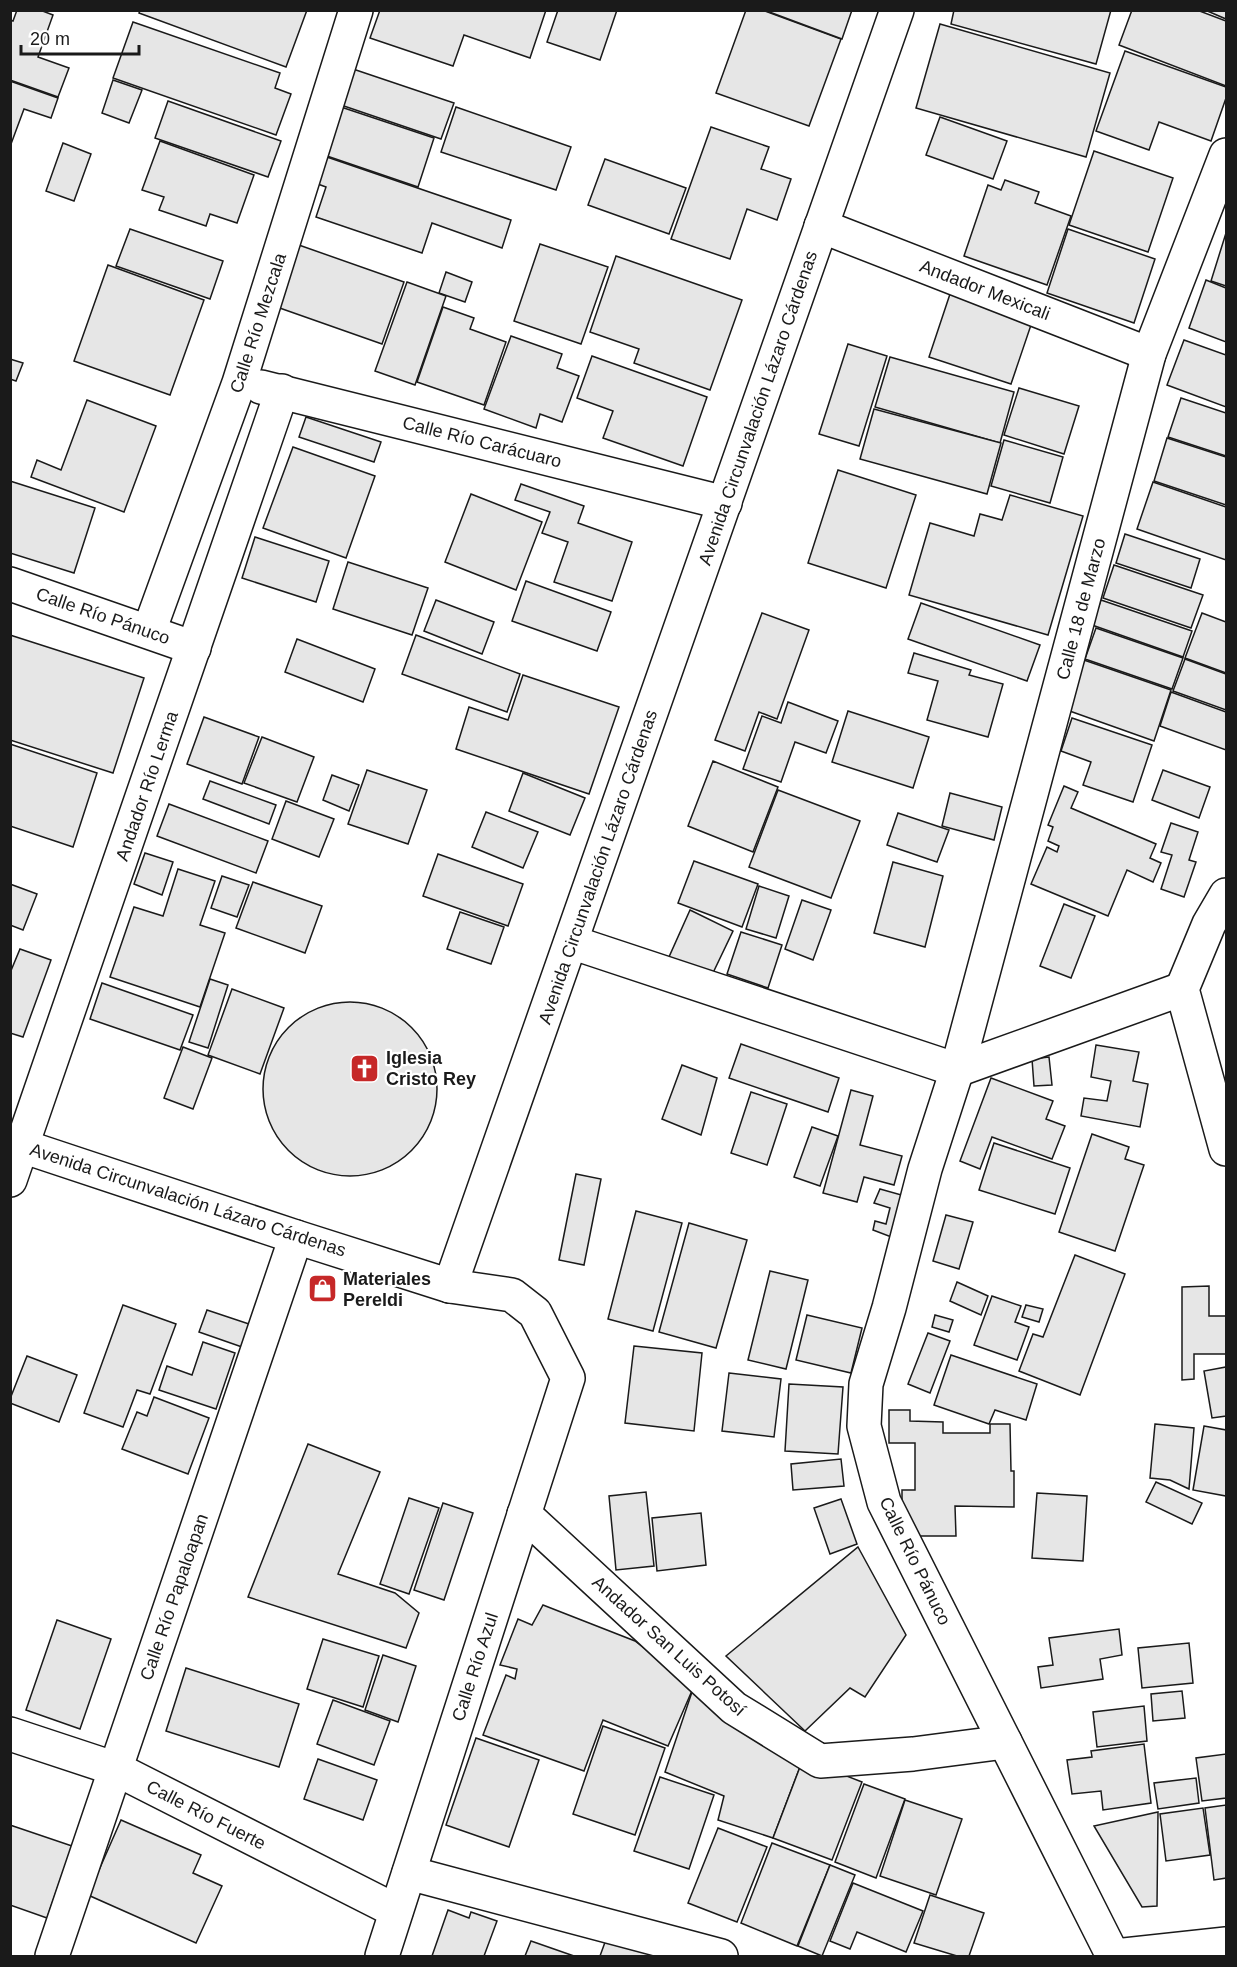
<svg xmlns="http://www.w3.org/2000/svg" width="1237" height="1967" viewBox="0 0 1237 1967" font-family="Helvetica,sans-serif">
<rect width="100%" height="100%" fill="#fff"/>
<g fill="#e6e6e6" stroke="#1a1a1a" stroke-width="1.5">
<path d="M 17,10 L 40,10 L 53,15 L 38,57 L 69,68 L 58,97 L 10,80 L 10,20 L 13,21 Z"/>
<path d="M 140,10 L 307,10 L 286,67 L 139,13 Z"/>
<path d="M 380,10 L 546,10 L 530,58 L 464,35 L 453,66 L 370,38 Z"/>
<path d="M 558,10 L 617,10 L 600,60 L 547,42 Z"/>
<path d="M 746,10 L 762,10 L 841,39 L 809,126 L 716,93 Z"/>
<path d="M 764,10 L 852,10 L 842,39 Z"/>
<path d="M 954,10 L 1111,10 L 1096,64 L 951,24 Z"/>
<path d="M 1132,10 L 1197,10 L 1226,21 L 1226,86 L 1119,45 Z"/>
<path d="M 1205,10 L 1226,10 L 1226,19 Z"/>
<path d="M 133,22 L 280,73 L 275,88 L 291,94 L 276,135 L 113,78 Z"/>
<path d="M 940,24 L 1110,73 L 1086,157 L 916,108 Z"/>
<path d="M 1125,51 L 1226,87 L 1226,98 L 1211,141 L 1159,122 L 1149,150 L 1096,131 Z"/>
<path d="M 350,68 L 454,103 L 441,139 L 338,104 Z"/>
<path d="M 113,80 L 142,90 L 129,123 L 102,113 Z"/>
<path d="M 10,81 L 58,98 L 51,118 L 24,109 L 11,144 Z"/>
<path d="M 168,101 L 281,141 L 268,177 L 155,138 Z"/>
<path d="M 341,107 L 434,138 L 418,187 L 324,155 Z"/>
<path d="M 456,107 L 571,147 L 556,190 L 441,152 Z"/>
<path d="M 940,117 L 1007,141 L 993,179 L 926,155 Z"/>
<path d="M 711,127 L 769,147 L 761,169 L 791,179 L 777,220 L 747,209 L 730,259 L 671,239 Z"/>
<path d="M 160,141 L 254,175 L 237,223 L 210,214 L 206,226 L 159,210 L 164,197 L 142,190 Z"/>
<path d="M 63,143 L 91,154 L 74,201 L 46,191 Z"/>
<path d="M 1094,151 L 1173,178 L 1148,252 L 1069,225 Z"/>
<path d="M 324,156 L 511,220 L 502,248 L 432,223 L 422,253 L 316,217 L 326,187 L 315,183 Z"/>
<path d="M 605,159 L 686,188 L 669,234 L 588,205 Z"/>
<path d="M 1005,180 L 1039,192 L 1035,203 L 1071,216 L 1047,285 L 964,256 L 988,185 L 1001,190 Z"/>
<path d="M 130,229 L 223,261 L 210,299 L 116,266 Z"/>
<path d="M 1068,229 L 1155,259 L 1134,323 L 1047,293 Z"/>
<path d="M 1226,233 L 1226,286 L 1211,281 Z"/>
<path d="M 296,244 L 404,282 L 382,344 L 274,306 Z"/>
<path d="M 540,244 L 608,267 L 581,344 L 514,321 Z"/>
<path d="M 616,256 L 742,300 L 710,390 L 634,363 L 639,349 L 590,332 Z"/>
<path d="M 108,265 L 204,300 L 170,395 L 74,361 Z"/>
<path d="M 446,272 L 472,282 L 465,302 L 439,293 Z"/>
<path d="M 1206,280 L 1226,288 L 1226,342 L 1189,328 Z"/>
<path d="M 407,282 L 446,296 L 415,385 L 375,371 Z"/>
<path d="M 950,294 L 1032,322 L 1011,384 L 929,357 Z"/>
<path d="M 443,307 L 474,318 L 470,329 L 506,342 L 484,405 L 417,382 Z"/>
<path d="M 511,336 L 562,354 L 557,368 L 579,376 L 562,422 L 540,414 L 536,428 L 484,409 Z"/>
<path d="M 1184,340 L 1226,355 L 1226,407 L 1167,385 Z"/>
<path d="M 848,344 L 887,356 L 859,446 L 819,434 Z"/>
<path d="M 592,356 L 707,397 L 683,466 L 603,438 L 613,411 L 577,398 Z"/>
<path d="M 890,357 L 1014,392 L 1000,443 L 875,407 Z"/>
<path d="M 10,359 L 23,363 L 16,381 L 10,379 Z"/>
<path d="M 1019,388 L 1079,406 L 1064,454 L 1004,435 Z"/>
<path d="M 1181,398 L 1226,413 L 1226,456 L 1168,437 Z"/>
<path d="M 87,400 L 156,426 L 124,512 L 31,477 L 37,460 L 61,470 Z"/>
<path d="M 874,409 L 1001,443 L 987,494 L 860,459 Z"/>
<path d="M 306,417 L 381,442 L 374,462 L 299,437 Z"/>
<path d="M 1167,438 L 1226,457 L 1226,505 L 1154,481 Z"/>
<path d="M 1004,440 L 1063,457 L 1050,503 L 991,486 Z"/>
<path d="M 293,447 L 375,476 L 346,558 L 263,528 Z"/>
<path d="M 838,470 L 916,495 L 886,588 L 808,563 Z"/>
<path d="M 10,481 L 95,508 L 74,573 L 10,553 Z"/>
<path d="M 1153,482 L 1226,507 L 1226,560 L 1137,529 Z"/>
<path d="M 521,484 L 584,506 L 578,523 L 632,542 L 612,601 L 554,582 L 568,542 L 542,533 L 550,512 L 515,500 Z"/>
<path d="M 471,494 L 542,522 L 516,590 L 445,562 Z"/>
<path d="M 1010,495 L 1083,516 L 1048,635 L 909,595 L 930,523 L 974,536 L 980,514 L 1002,520 Z"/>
<path d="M 1125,534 L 1200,559 L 1191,588 L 1116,563 Z"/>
<path d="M 255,537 L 329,561 L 316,602 L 242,578 Z"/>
<path d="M 348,562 L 428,588 L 412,635 L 333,609 Z"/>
<path d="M 1114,565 L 1203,595 L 1191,628 L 1103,598 Z"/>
<path d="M 526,581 L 611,612 L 597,651 L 512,621 Z"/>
<path d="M 436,600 L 494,622 L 482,654 L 424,631 Z"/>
<path d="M 1101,600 L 1192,631 L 1183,657 L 1092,625 Z"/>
<path d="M 921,603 L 1040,645 L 1027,681 L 908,639 Z"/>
<path d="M 762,613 L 809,630 L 777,719 L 759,712 L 745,751 L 715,740 Z"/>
<path d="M 1202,613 L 1226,622 L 1226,673 L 1185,658 Z"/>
<path d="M 1096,628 L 1183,658 L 1172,689 L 1085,659 Z"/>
<path d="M 10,635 L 144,678 L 113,773 L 10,740 Z"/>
<path d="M 416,635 L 520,674 L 507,712 L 402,674 Z"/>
<path d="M 297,639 L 375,669 L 363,702 L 285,672 Z"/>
<path d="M 914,653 L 971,670 L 969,675 L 1003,684 L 988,737 L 927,720 L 938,681 L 908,673 Z"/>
<path d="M 1081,659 L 1171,690 L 1154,741 L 1064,709 Z"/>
<path d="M 1185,659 L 1226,674 L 1226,710 L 1173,691 Z"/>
<path d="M 523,675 L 619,707 L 589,794 L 456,749 L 469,707 L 508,720 Z"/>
<path d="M 1171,692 L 1226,712 L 1226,750 L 1160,726 Z"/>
<path d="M 788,702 L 838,721 L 826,753 L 795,742 L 781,782 L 743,769 L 762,716 L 781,723 Z"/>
<path d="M 848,711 L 929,737 L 913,788 L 832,762 Z"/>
<path d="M 204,717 L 259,737 L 242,784 L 187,764 Z"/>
<path d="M 1072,718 L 1152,745 L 1133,802 L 1083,785 L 1091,762 L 1061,751 Z"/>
<path d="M 262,737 L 314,757 L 297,802 L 244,783 Z"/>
<path d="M 10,744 L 97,773 L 73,847 L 10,826 Z"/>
<path d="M 713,761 L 778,787 L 753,852 L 688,826 Z"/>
<path d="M 367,770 L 427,790 L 408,844 L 348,824 Z"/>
<path d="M 1163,770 L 1210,787 L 1199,818 L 1152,800 Z"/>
<path d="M 523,773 L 585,798 L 570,835 L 509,811 Z"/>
<path d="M 332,775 L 359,785 L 349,811 L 323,800 Z"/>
<path d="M 210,781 L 276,805 L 269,824 L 203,799 Z"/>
<path d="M 1064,786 L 1078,792 L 1071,808 L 1156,844 L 1150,858 L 1161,863 L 1153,882 L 1127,870 L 1108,916 L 1031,884 L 1047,847 L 1057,852 L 1059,846 L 1048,841 L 1053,827 L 1048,825 Z"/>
<path d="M 778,790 L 860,821 L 831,898 L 749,867 Z"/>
<path d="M 950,793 L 1002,807 L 994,840 L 942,826 Z"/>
<path d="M 286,801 L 334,819 L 319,857 L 272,839 Z"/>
<path d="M 169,804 L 268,841 L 256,873 L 157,836 Z"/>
<path d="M 486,812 L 538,832 L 523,868 L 472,847 Z"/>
<path d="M 898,813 L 949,830 L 937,862 L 887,845 Z"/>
<path d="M 1171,823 L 1198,832 L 1189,860 L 1196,862 L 1184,897 L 1161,889 L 1172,855 L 1161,852 Z"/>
<path d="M 145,853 L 173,862 L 162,895 L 134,884 Z"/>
<path d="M 438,854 L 523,884 L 508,926 L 423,896 Z"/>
<path d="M 694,861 L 758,884 L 742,927 L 678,903 Z"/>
<path d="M 893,862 L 943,876 L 925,947 L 874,933 Z"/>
<path d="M 178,869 L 215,881 L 200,925 L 225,933 L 200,1007 L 110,977 L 134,907 L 163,916 Z"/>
<path d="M 222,876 L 249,885 L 237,917 L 211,908 Z"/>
<path d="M 253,882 L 322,906 L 305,953 L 236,928 Z"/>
<path d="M 10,884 L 37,894 L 23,930 L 10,925 Z"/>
<path d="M 759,886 L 789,896 L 776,938 L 746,929 Z"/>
<path d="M 802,900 L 831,910 L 813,960 L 785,949 Z"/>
<path d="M 1064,904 L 1095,916 L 1071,978 L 1040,966 Z"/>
<path d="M 690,910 L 733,931 L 711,977 L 669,957 Z"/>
<path d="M 460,912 L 504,927 L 491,964 L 447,949 Z"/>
<path d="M 741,932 L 782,945 L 768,988 L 727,974 Z"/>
<path d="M 20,949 L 51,960 L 23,1037 L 10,1033 L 10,973 Z"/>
<path d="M 210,979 L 228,985 L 208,1048 L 189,1042 Z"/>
<path d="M 102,983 L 193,1015 L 180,1050 L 90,1019 Z"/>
<path d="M 232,989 L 284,1008 L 260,1074 L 208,1055 Z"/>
<circle cx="350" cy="1089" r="87"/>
<path d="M 741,1044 L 839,1078 L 828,1112 L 729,1078 Z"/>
<path d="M 1096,1045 L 1139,1052 L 1133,1081 L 1148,1084 L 1140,1127 L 1081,1116 L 1084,1098 L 1107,1101 L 1111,1081 L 1091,1077 Z"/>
<path d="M 183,1047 L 212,1058 L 193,1109 L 164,1098 Z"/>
<path d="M 1049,1057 L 1052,1085 L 1034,1086 L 1032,1059 Z"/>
<path d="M 682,1065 L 717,1078 L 701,1135 L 662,1119 Z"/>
<path d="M 991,1078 L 1053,1101 L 1046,1119 L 1065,1126 L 1052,1159 L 992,1137 L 980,1169 L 960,1161 Z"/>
<path d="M 851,1090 L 873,1096 L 860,1145 L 902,1156 L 894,1185 L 864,1177 L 857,1202 L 823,1193 Z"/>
<path d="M 751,1092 L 787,1104 L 767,1165 L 731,1153 Z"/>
<path d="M 812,1127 L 838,1136 L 820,1186 L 794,1177 Z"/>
<path d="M 1092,1134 L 1129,1147 L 1125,1159 L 1144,1165 L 1115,1251 L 1059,1232 Z"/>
<path d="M 994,1143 L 1070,1168 L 1055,1214 L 979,1190 Z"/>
<path d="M 576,1174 L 601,1179 L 584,1265 L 559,1260 Z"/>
<path d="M 880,1189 L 905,1196 L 894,1238 L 873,1230 L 875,1221 L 886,1224 L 890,1208 L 874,1203 Z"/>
<path d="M 636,1211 L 682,1223 L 653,1331 L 608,1319 Z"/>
<path d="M 946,1215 L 973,1222 L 959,1269 L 933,1261 Z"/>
<path d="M 689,1223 L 747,1240 L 716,1348 L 659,1332 Z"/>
<path d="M 1075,1255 L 1125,1274 L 1080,1395 L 1019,1371 L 1033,1334 L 1043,1337 Z"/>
<path d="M 770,1271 L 808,1280 L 786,1369 L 748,1360 Z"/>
<path d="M 957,1282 L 988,1296 L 981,1315 L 950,1301 Z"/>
<path d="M 1209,1286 L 1209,1316 L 1226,1316 L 1226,1354 L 1194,1354 L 1194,1379 L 1182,1380 L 1182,1287 Z"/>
<path d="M 992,1296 L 1021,1306 L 1015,1322 L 1029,1327 L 1017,1360 L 974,1345 Z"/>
<path d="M 123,1305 L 176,1324 L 150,1394 L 137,1390 L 123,1427 L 84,1413 Z"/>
<path d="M 1026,1305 L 1043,1309 L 1039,1322 L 1022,1317 Z"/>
<path d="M 207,1310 L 249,1324 L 242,1347 L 199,1332 Z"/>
<path d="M 807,1315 L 862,1328 L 851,1373 L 796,1360 Z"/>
<path d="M 935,1315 L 953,1320 L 949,1332 L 932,1327 Z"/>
<path d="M 928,1333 L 950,1341 L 930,1393 L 908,1384 Z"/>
<path d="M 203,1342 L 235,1353 L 216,1409 L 159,1390 L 167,1366 L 192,1375 Z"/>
<path d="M 634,1346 L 702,1353 L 694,1431 L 625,1423 Z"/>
<path d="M 951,1355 L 1037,1384 L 1026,1420 L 995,1410 L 989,1424 L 934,1405 Z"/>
<path d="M 27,1356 L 77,1375 L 59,1422 L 10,1403 L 10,1399 Z"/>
<path d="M 1226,1367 L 1226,1416 L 1212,1418 L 1204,1371 Z"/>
<path d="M 729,1373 L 781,1379 L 774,1437 L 722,1431 Z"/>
<path d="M 789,1384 L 843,1387 L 838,1454 L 785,1451 Z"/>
<path d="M 154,1397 L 209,1418 L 188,1474 L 122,1449 L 137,1412 L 147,1416 Z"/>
<path d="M 889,1410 L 910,1410 L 910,1421 L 943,1422 L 943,1433 L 990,1433 L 990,1424 L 1010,1424 L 1011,1471 L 1014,1471 L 1014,1507 L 955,1506 L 956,1536 L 902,1536 L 902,1490 L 915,1490 L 915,1443 L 889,1443 Z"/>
<path d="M 1155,1424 L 1194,1428 L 1189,1489 L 1170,1480 L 1150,1478 Z"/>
<path d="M 1204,1426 L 1226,1430 L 1226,1496 L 1193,1490 Z"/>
<path d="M 308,1444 L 380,1472 L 338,1574 L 395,1593 L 419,1613 L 406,1648 L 248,1597 Z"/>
<path d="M 841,1459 L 844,1486 L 793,1490 L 791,1464 Z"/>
<path d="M 1156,1482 L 1202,1503 L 1192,1524 L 1146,1502 Z"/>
<path d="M 646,1492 L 654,1566 L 616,1570 L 609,1496 Z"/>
<path d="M 1037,1493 L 1087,1496 L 1083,1561 L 1032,1558 Z"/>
<path d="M 409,1498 L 439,1508 L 409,1594 L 380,1584 Z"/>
<path d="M 841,1499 L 857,1544 L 830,1554 L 814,1508 Z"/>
<path d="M 443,1503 L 473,1513 L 444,1600 L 414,1590 Z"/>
<path d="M 701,1513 L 706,1565 L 657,1571 L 652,1518 Z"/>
<path d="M 858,1547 L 906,1635 L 865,1697 L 850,1688 L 805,1731 L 726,1656 Z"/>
<path d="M 543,1605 L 635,1641 L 694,1686 L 668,1746 L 603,1720 L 584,1771 L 483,1735 L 506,1675 L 515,1679 L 517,1669 L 500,1665 L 518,1619 L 532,1625 Z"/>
<path d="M 57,1620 L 111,1639 L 80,1729 L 26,1710 Z"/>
<path d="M 1119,1629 L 1122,1655 L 1100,1659 L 1103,1679 L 1041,1688 L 1038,1667 L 1053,1665 L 1049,1638 Z"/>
<path d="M 323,1639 L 379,1656 L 363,1707 L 307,1689 Z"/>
<path d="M 1189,1643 L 1193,1683 L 1142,1688 L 1138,1648 Z"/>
<path d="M 383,1655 L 416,1666 L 398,1722 L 365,1710 Z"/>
<path d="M 186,1668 L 299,1704 L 279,1767 L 166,1731 Z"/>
<path d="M 694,1686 L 803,1759 L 773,1838 L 718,1820 L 724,1796 L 665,1772 Z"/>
<path d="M 1182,1691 L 1185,1718 L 1153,1721 L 1151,1694 Z"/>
<path d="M 333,1700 L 390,1721 L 374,1765 L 317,1744 Z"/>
<path d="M 1144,1706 L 1147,1741 L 1097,1747 L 1093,1712 Z"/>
<path d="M 603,1726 L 665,1748 L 635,1835 L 573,1814 Z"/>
<path d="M 476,1738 L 539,1760 L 509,1847 L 446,1825 Z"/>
<path d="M 1144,1744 L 1151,1803 L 1103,1810 L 1101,1791 L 1072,1794 L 1067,1760 L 1092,1757 L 1091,1751 Z"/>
<path d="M 1226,1754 L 1226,1798 L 1202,1801 L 1196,1758 Z"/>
<path d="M 318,1759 L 377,1780 L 363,1820 L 304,1799 Z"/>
<path d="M 803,1759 L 862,1782 L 832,1860 L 773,1838 Z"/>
<path d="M 660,1777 L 714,1795 L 689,1869 L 634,1851 Z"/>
<path d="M 1196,1778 L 1199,1803 L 1158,1809 L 1154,1783 Z"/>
<path d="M 864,1784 L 905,1799 L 876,1878 L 835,1862 Z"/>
<path d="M 905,1800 L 962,1819 L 936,1895 L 880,1876 Z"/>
<path d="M 1226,1805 L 1226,1878 L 1214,1880 L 1205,1808 Z"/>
<path d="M 1203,1808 L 1210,1855 L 1166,1861 L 1160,1814 Z"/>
<path d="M 1158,1812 L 1157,1906 L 1142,1907 L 1094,1826 Z"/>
<path d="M 121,1820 L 201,1855 L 193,1873 L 222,1886 L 196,1943 L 88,1895 Z"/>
<path d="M 10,1825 L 72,1846 L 47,1918 L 10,1905 Z"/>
<path d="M 718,1828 L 767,1847 L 737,1922 L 688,1903 Z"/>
<path d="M 772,1843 L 830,1865 L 797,1946 L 741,1923 Z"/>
<path d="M 830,1865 L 855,1875 L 822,1956 L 798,1946 Z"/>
<path d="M 853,1883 L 923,1911 L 906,1952 L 857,1932 L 850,1949 L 830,1941 Z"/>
<path d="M 930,1895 L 984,1913 L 969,1956 L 957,1956 L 914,1943 Z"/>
<path d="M 448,1910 L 469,1918 L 471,1912 L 497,1921 L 484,1956 L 432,1956 Z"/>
<path d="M 608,1934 L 658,1952 L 656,1956 L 600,1956 Z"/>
<path d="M 531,1941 L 574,1956 L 525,1956 Z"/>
</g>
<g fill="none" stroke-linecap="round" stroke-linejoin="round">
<defs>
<g id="street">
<path d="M 821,226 L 1149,354"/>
<path d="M 261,387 L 725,503"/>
<path d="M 10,584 L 194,648"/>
<path d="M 149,631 L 239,383 L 356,10"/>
<path d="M 1226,895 L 1209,924 L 1182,989 L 1226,1149"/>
<path d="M 571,942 L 957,1070 L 1182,989"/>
<path d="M 10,1180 L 282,391"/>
<path d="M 524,1514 L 734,1708 L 820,1761 L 913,1754 L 1005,1742"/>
<path d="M 10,1734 L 116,1769 L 396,1911"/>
<path d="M 409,1873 L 721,1956"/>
<path d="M 52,1956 L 296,1237"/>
<path d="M 382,1956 L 568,1378 L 535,1313 L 512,1295 L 450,1286"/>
<path d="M 1113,1956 L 884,1502 L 864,1426 L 866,1384 L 889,1308 L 925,1169 L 957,1070 L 1149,354 L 1226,155"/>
<path d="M 1115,1956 L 1226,1944"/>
</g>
<path id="secondary" d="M 10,1142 L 296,1237 L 450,1286 L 897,10"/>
</defs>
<use href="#street" stroke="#1a1a1a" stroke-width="36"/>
<use href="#secondary" stroke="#1a1a1a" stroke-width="36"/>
<use href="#street" stroke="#fff" stroke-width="33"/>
<use href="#secondary" stroke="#fff" stroke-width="33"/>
</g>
<defs>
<symbol id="church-square" viewBox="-11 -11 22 22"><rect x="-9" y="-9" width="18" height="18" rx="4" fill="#c62828" stroke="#fff"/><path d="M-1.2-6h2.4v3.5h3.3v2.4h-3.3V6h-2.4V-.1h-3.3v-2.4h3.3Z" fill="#fff"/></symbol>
<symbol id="shop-square" viewBox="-11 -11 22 22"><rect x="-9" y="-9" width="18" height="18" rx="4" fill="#c62828" stroke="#fff"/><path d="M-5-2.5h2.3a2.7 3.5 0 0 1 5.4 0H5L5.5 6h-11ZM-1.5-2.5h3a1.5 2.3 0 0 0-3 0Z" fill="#fff"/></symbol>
</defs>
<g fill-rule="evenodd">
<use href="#church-square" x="348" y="1052" width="33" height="33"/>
<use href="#shop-square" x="306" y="1272" width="33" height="33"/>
</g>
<g text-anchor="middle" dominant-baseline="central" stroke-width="4.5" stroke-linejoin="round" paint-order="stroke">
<g font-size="18" fill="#1a1a1a" stroke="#fff">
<text transform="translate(985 290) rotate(21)">Andador Mexicali</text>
<text transform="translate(258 323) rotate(-72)">Calle Río Mezcala</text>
<text transform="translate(758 408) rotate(-71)">Avenida Circunvalación Lázaro Cárdenas</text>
<text transform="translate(482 442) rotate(14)">Calle Río Carácuaro</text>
<text transform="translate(1081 609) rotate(-75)">Calle 18 de Marzo</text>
<text transform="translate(103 616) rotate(19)">Calle Río Pánuco</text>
<text transform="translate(147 786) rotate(-71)">Andador Río Lerma</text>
<text transform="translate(598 867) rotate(-71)">Avenida Circunvalación Lázaro Cárdenas</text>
<text transform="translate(188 1200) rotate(18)">Avenida Circunvalación Lázaro Cárdenas</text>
<text transform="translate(915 1561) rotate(64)">Calle Río Pánuco</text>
<text transform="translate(174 1597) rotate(-71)">Calle Río Papaloapan</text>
<text transform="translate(669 1646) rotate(42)">Andador San Luis Potosí</text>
<text transform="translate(475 1667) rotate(-72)">Calle Río Azul</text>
<text transform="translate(206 1815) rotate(27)">Calle Río Fuerte</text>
</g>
<g font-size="18" font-weight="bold" fill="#1a1a1a" stroke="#fff" text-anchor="start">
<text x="386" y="1058">Iglesia<tspan x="386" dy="21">Cristo Rey</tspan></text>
<text x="343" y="1279">Materiales<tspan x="343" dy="21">Pereldi</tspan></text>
</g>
</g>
<rect width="1237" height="1967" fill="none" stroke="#1a1a1a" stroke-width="24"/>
<path d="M21 45v9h118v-9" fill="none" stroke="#1a1a1a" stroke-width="3"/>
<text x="30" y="45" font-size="18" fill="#1a1a1a" stroke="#ffffff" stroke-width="4.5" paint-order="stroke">20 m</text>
</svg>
